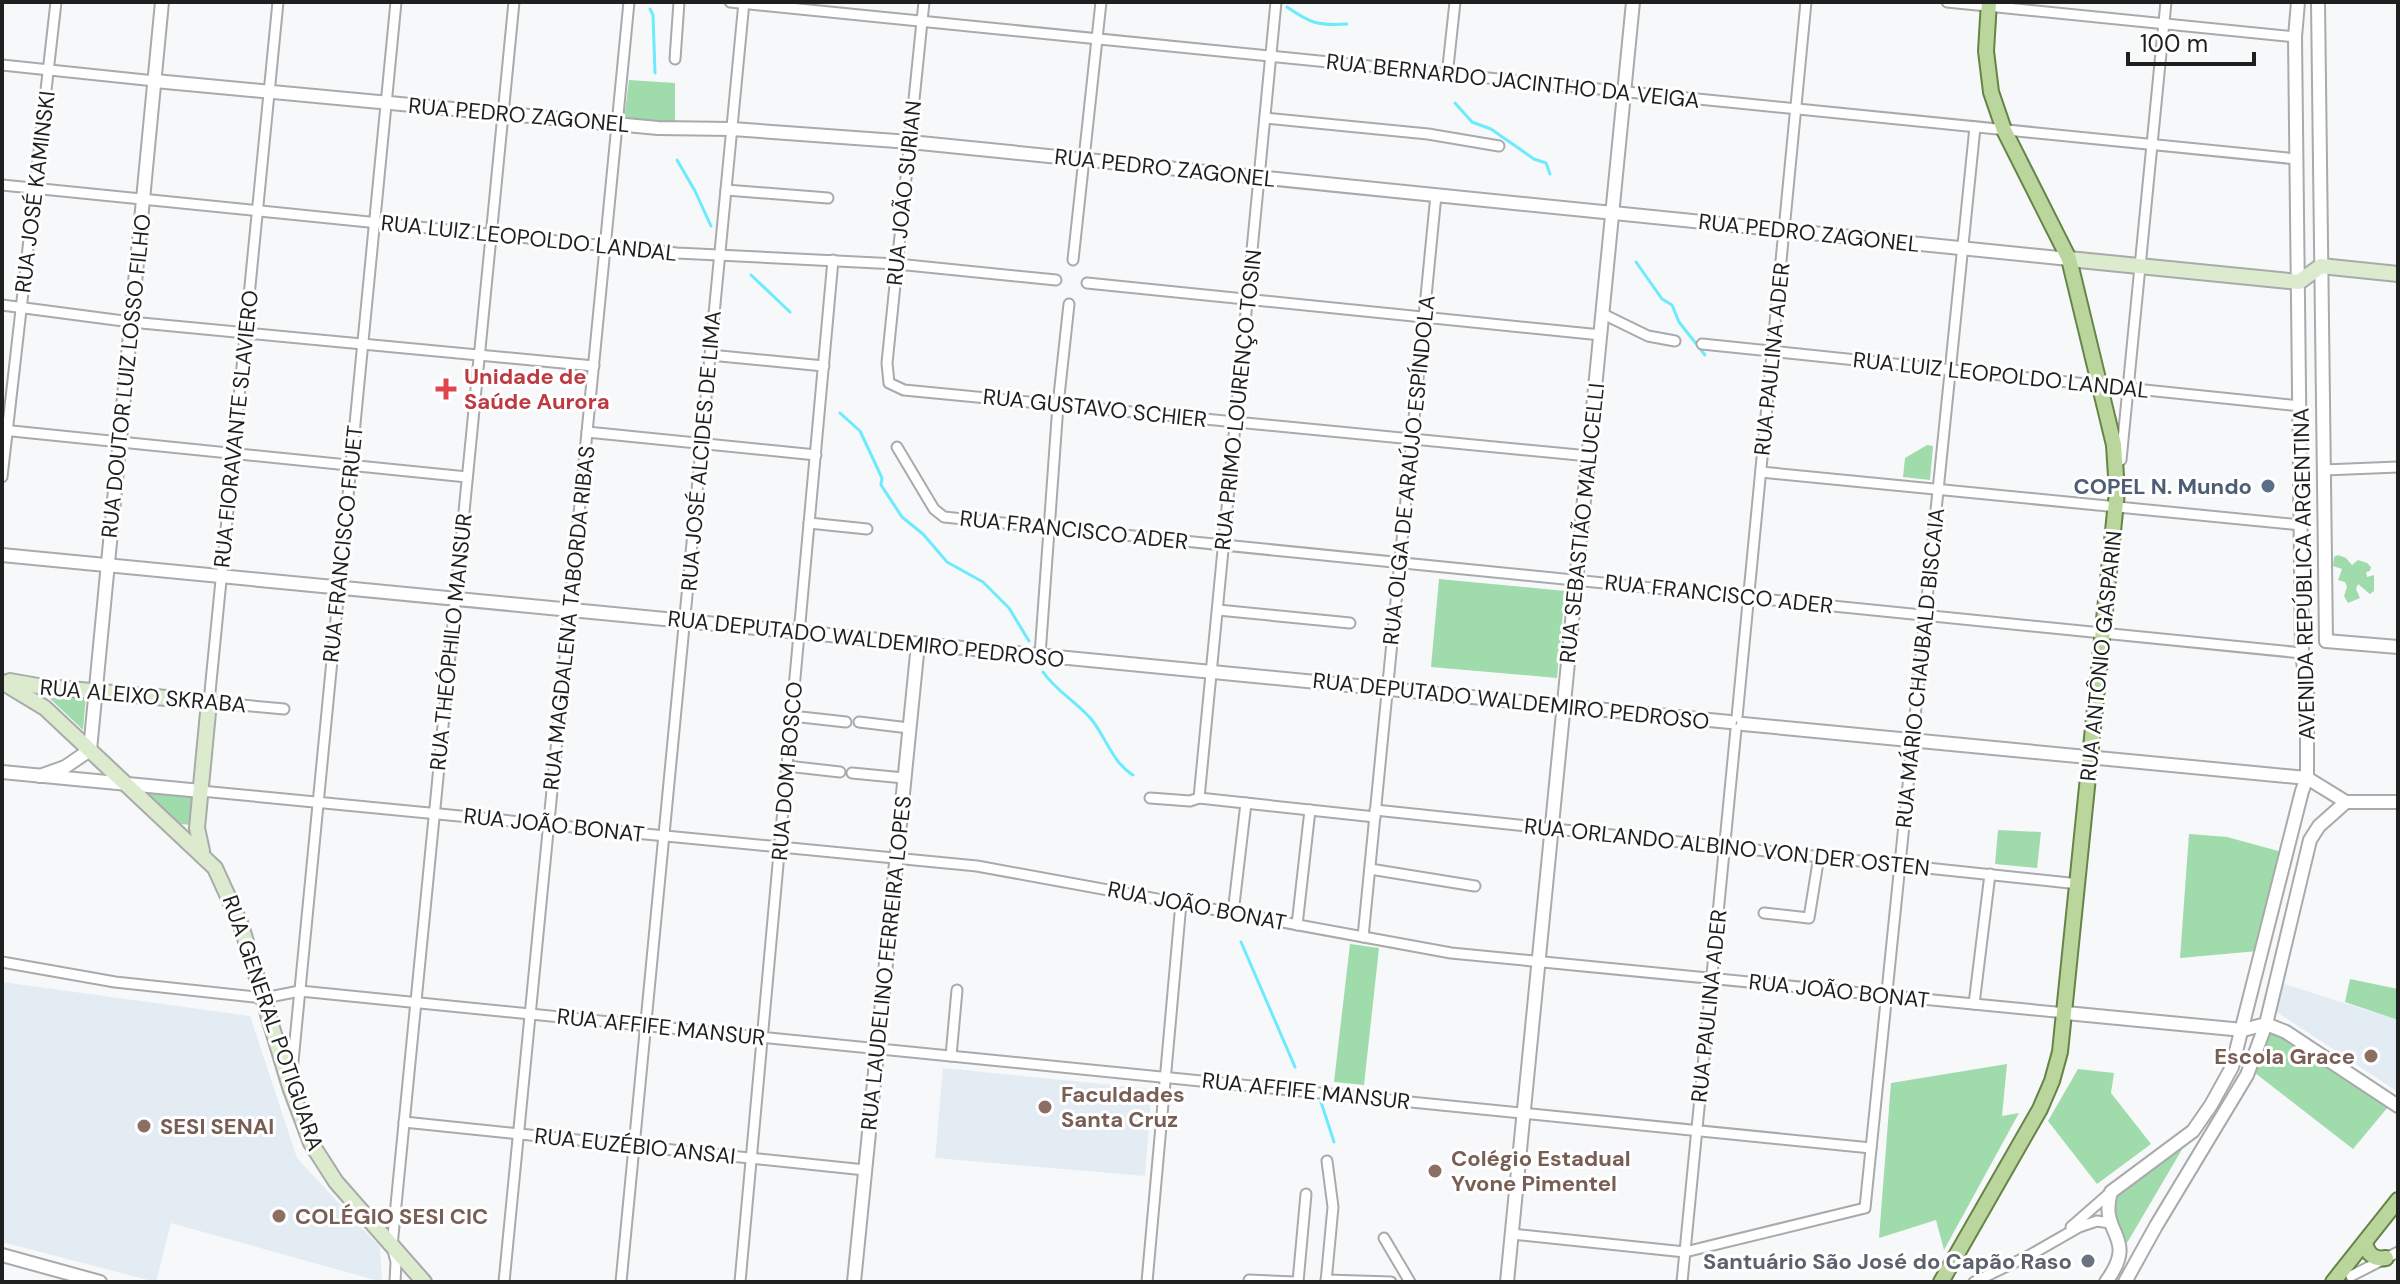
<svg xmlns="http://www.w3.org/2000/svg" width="2400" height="1284" viewBox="0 0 2400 1284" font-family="'DM Sans',sans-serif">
<rect width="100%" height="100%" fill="#f6f8fa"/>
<g fill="#e4ecf3">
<path d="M 2,982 L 250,1016 L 297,1158 L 380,1247 L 382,1282 L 171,1223 L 156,1282 L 2,1242 Z"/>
<path d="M 2281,983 L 2398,1020 L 2398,1092 L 2275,1011 Z"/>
<path d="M 943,1068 L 1152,1089 L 1145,1176 L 935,1158 Z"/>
</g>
<g fill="#a0dbab">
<path d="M 629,80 L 675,83 L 675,125 L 624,120 Z"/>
<path d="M 1927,445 L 1933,446 L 1930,480 L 1903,477 L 1905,458 Z"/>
<path d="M 2338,555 L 2346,558 L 2352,565 L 2358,560 L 2367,563 L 2371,567 L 2370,571 L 2366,572 L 2367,577 L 2374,575 L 2374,591 L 2370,594 L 2358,584 L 2356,589 L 2360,598 L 2348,603 L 2344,596 L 2347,587 L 2345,582 L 2338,580 L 2342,569 L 2333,566 L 2334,557 Z"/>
<path d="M 1439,579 L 1565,591 L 1557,678 L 1431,667 Z"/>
<path d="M 42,691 L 86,696 L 83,730 Z"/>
<path d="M 145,792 L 194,795 L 190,825 L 181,824 Z"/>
<path d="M 1998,830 L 2041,832 L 2037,868 L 1995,864 Z"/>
<path d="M 2189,834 L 2227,837 L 2282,852 L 2258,951 L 2180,958 Z"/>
<path d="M 1350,944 L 1379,948 L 1364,1085 L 1334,1082 Z"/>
<path d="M 2350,979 L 2398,989 L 2398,1020 L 2345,1002 Z"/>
<path d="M 2270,1034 L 2285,1039 L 2388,1107 L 2353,1149 L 2255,1073 Z"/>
<path d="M 2007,1064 L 2002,1116 L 2019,1113 L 1944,1250 L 1936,1220 L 1879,1238 L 1891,1083 Z"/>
<path d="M 2078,1069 L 2114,1073 L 2111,1093 L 2151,1144 L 2097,1184 L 2048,1121 Z"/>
<path d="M 2184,1146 L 2127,1243 C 2118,1225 2108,1208 2120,1189 Z"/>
</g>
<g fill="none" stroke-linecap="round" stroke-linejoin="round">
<g stroke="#6debfd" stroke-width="3">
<path d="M 1287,7 C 1310,23 1318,26 1347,24"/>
<path d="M 650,9 L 653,15 L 655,73"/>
<path d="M 1455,103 L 1472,122 L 1491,129 L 1534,159 L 1546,163 L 1550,174"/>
<path d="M 677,160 L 695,191 L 711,226"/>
<path d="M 1636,262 L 1662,299 L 1672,305 L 1679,322 L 1705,355"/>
<path d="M 751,275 L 790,312"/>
<path d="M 840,413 L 860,431 L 882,478 L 881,485 L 902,517 L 923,534 L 947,562 L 983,582 L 1009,608 L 1029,641"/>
<path d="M 1043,672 C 1056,691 1077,702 1092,720 C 1106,738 1113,763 1133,775"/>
<path d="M 1241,942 L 1295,1067"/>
<path d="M 1321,1102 L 1334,1142"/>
</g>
<defs>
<g id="minor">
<path d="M 278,2 L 209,702 L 284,709"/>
<path d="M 730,2 L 2297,159"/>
<path d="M 924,2 L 887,363 L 889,383 L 904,390 L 1589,456"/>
<path d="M 1947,2 L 2295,37"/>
<path d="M 675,59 L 679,2"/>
<path d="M 2,65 L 155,81"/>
<path d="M 1447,76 L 1455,2"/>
<path d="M 1265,118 L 1428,134 L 1499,146"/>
<path d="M 2,185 L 677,253 L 897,264 L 1056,280"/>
<path d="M 726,190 L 828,198"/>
<path d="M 1073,260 L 1101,2"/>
<path d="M 1087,283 L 1601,335"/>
<path d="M 2,305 L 131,322 L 594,366"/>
<path d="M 1603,314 L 1648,336 L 1675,341"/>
<path d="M 1702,344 L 2300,406"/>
<path d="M 710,355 L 824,366"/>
<path d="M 2,430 L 467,477"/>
<path d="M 587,432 L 816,455"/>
<path d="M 897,447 L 934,509 L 944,517 L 2302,653"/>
<path d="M 2121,460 L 2166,2"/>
<path d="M 2324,470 L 2398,467"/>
<path d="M 1761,472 L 2301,525"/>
<path d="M 2,477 L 56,2"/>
<path d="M 809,523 L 867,529"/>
<path d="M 1218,610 L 1350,623"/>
<path d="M 1040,655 L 1058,405 L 1069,304"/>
<path d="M 792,716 L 846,722"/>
<path d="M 1737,717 L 1806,2"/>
<path d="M 859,722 L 909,728"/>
<path d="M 787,766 L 840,772"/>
<path d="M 852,773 L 904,778"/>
<path d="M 201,791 L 977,866 L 1451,953 L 2066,1013"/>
<path d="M 1150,798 L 1190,801 L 1199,798 L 1375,817"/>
<path d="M 1199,798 L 1276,2"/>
<path d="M 1375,810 L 2079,884"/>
<path d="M 1370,869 L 1475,886"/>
<path d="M 1233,913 L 1246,803"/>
<path d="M 1764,913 L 1809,918 L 1819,856"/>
<path d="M 1297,925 L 1310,810"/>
<path d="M 1363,937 L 1436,195"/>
<path d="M 2,962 L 115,982 L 264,998 L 300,991 L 1871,1148"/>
<path d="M 1974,1004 L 1990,874"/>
<path d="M 951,1056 L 957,990"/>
<path d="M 291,1082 L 396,2"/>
<path d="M 404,1122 L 865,1170"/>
<path d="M 2071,1227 L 2111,1192"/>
<path d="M 1512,1234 L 1685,1252 L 1865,1208 L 1975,127"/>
<path d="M 1384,1238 L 1410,1282"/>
<path d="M 2351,1276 L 2398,1252"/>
<path d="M 1249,1280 L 1295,1282"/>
<path d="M 1326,1280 L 1391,1282"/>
<path d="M 395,1282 L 396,1262 L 392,1246 L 514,2"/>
<path d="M 504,1282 L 629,2"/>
<path d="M 621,1282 L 744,2"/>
<path d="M 740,1282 L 833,260"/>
<path d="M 1147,1282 L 1181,903"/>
<path d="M 1298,1282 L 1306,1194"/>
<path d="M 1326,1282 L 1333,1207 L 1327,1161"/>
<path d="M 1682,1282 L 1736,729"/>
<path d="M 1974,1282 L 2030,1255 L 2079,1227 L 2097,1221 L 2110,1223"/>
</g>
<g id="tertiary">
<path d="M 2318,2 L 2326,641"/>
<path d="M 155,81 L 658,128 L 732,129 L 910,142 L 2069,259"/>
<path d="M 2,555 L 1730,722"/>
<path d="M 2326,641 L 2398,647"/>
<path d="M 1743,724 L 2307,778 L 2346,802"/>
<path d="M 2,772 L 201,791"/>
<path d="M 40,776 L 65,767 L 90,750 L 162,2"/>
<path d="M 2346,802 L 2398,802"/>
<path d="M 2066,1013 L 2243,1030 L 2266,1024"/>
<path d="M 2266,1024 L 2286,1032 L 2398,1106"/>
<path d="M 2,1255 L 100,1282"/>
<path d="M 854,1282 L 918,644"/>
<path d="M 1507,1282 L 1633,2"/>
<path d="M 2106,1282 C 2140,1235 2098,1236 2111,1192 L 2193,1131 L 2211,1105 L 2232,1067 L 2302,791 L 2307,778 L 2307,691 L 2302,653 L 2295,37 L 2298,2"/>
<path d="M 2125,1282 L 2156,1226 L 2247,1075 L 2266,1024 L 2310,840 L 2319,826 L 2346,802"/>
</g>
<g id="secondary">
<path d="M 2069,259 L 2299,282 L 2321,266 L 2398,274"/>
<path d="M 10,681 L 38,686 L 209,702 L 197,828 L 202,851"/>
<path d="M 2,682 L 45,708 L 215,868 L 241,925 L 290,1087 L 311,1143 L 336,1182 L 424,1282"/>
</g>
<g id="primary">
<path d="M 2365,1242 C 2367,1254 2374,1260 2386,1258"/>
<path d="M 1941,1282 L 2040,1109 L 2052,1081 L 2060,1052 L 2117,492 L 2114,445 L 2069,259 L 2004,130 L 1991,92 L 1986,51 L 1989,2"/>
<path d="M 2333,1282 L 2398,1200"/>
</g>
</defs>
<use href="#minor" stroke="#a8aaab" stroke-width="13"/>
<use href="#tertiary" stroke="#a8aaab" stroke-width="16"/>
<use href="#secondary" stroke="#a8aaab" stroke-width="18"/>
<use href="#primary" stroke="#668447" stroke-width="18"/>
<use href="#minor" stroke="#fff" stroke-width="9"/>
<use href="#tertiary" stroke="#fff" stroke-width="12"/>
<use href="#secondary" stroke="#dcebce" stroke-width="14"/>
<use href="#primary" stroke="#bad69d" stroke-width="14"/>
</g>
<path fill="#e0444e" stroke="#fff" stroke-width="3" d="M442 377h8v8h8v8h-8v8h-8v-8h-8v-8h8z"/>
<circle fill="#5c6f8a" stroke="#fff" stroke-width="3" cx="2268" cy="486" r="8"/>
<g fill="#8d6e63" stroke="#fff" stroke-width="3">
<circle cx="2371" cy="1056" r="8"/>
<circle cx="1045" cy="1107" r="8"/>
<circle cx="144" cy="1126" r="8"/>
<circle cx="1435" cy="1171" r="8"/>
<circle cx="279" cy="1216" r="8"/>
</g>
<circle fill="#6b7280" stroke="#fff" stroke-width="3" cx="2088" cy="1261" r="8"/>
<g text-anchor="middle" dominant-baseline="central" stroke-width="6" stroke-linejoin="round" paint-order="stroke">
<g font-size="22" fill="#1e1f1f" stroke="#fff">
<text transform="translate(1513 81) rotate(6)">RUA BERNARDO JACINTHO DA VEIGA</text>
<text transform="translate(519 115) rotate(5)">RUA PEDRO ZAGONEL</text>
<text transform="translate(1165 168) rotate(6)">RUA PEDRO ZAGONEL</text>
<text transform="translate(35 192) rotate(-83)">RUA JOSÉ KAMINSKI</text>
<text transform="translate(904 193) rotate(-84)">RUA JOÃO SURIAN</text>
<text transform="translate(1809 233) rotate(6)">RUA PEDRO ZAGONEL</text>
<text transform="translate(529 238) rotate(6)">RUA LUIZ LEOPOLDO LANDAL</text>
<text transform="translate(1772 359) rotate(-84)">RUA PAULINA ADER</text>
<text transform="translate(2001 375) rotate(6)">RUA LUIZ LEOPOLDO LANDAL</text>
<text transform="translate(126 376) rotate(-84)">RUA DOUTOR LUIZ LOSSO FILHO</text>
<text transform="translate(1238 400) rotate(-84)">RUA PRIMO LOURENÇO TOSIN</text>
<text transform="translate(1095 408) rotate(6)">RUA GUSTAVO SCHIER</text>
<text transform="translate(236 429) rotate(-84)">RUA FIORAVANTE SLAVIERO</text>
<text transform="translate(701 451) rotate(-85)">RUA JOSÉ ALCIDES DE LIMA</text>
<text transform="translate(1409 470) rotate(-84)">RUA OLGA DE ARAÚJO ESPÍNDOLA</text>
<text transform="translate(1582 523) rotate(-84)">RUA SEBASTIÃO MALUCELLI</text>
<text transform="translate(1074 530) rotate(6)">RUA FRANCISCO ADER</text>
<text transform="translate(343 544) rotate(-84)">RUA FRANCISCO FRUET</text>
<text transform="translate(2304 574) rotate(-91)">AVENIDA REPÚBLICA ARGENTINA</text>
<text transform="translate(1719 594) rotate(6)">RUA FRANCISCO ADER</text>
<text transform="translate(569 618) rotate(-84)">RUA MAGDALENA TABORDA RIBAS</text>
<text transform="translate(866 639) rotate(6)">RUA DEPUTADO WALDEMIRO PEDROSO</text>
<text transform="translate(451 642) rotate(-84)">RUA THEÓPHILO MANSUR</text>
<text transform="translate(2101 656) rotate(-84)">RUA ANTÔNIO GASPARIN</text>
<text transform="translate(1920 668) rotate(-84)">RUA MÁRIO CHAUBALD BISCAIA</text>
<text transform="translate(143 696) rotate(5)">RUA ALEIXO SKRABA</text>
<text transform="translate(1511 701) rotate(6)">RUA DEPUTADO WALDEMIRO PEDROSO</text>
<text transform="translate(787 771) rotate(-85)">RUA DOM BOSCO</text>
<text transform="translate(554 825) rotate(6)">RUA JOÃO BONAT</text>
<text transform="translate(1727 847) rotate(6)">RUA ORLANDO ALBINO VON DER OSTEN</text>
<text transform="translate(1197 906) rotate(11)">RUA JOÃO BONAT</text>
<text transform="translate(886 963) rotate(-84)">RUA LAUDELINO FERREIRA LOPES</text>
<text transform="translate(1839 991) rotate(6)">RUA JOÃO BONAT</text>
<text transform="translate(1709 1006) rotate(-84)">RUA PAULINA ADER</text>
<text transform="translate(273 1023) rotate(71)">RUA GENERAL POTIGUARA</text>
<text transform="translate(661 1027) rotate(6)">RUA AFFIFE MANSUR</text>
<text transform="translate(1306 1091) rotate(6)">RUA AFFIFE MANSUR</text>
<text transform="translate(635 1146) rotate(6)">RUA EUZÉBIO ANSAI</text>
</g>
<g font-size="22" font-weight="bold" fill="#be3a42" stroke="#fff" text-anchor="start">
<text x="464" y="376">Unidade de<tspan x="464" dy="25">Saúde Aurora</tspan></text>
</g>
<g font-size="22" font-weight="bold" fill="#4e5e75" stroke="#fff" text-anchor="end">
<text x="2252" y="486">COPEL N. Mundo</text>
</g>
<g font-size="22" font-weight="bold" fill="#785e54" stroke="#fff" text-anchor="start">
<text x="2355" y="1056" text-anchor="end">Escola Grace</text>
<text x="1061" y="1094">Faculdades<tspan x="1061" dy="25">Santa Cruz</tspan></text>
<text x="160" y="1126">SESI SENAI</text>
<text x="1451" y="1158">Colégio Estadual<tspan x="1451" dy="25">Yvone Pimentel</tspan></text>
<text x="295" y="1216">COLÉGIO SESI CIC</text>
</g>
<g font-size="22" font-weight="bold" fill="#5b616d" stroke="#fff" text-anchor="end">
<text x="2072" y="1261">Santuário São José do Capão Raso</text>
</g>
</g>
<rect width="2400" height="1284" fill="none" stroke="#1e1f1f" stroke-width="8"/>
<path d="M2128 52v12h126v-12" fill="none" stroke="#1e1f1f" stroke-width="4"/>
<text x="2140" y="52" font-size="24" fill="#1e1f1f" stroke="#ffffff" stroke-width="6" paint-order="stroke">100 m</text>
</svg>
